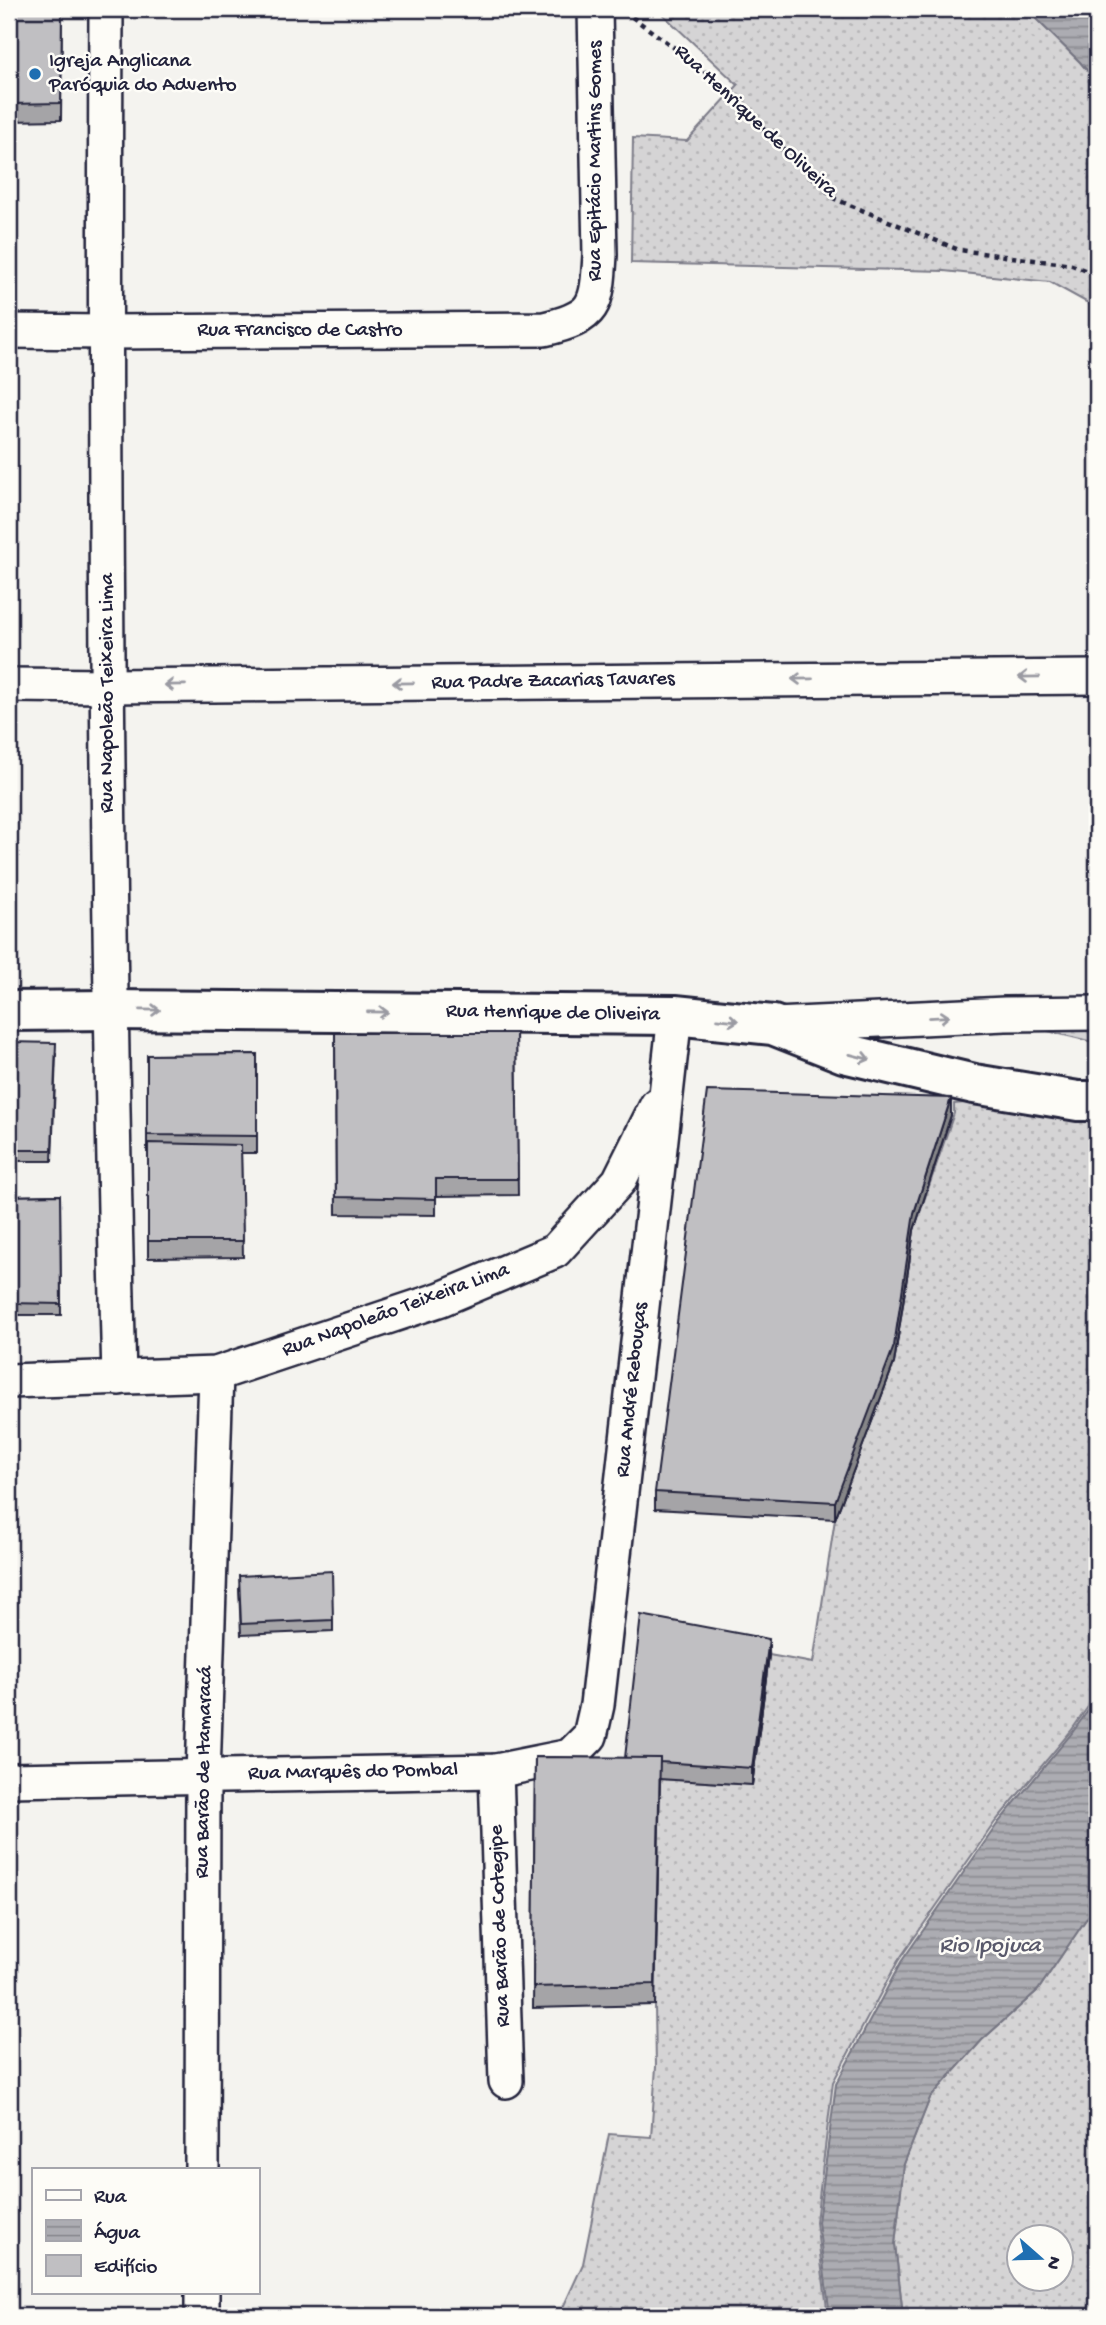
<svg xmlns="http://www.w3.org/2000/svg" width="1106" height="2325" viewBox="0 0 1106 2325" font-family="'Gochi Hand',sans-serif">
<defs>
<pattern id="grass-dots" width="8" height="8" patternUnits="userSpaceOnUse" patternTransform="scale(1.75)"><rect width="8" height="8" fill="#d5d4d5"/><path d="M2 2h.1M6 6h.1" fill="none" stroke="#b7b6b8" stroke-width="1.8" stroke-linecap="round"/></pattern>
<pattern id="water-rules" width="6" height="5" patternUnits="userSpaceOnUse" patternTransform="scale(1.75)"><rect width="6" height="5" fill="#acacb2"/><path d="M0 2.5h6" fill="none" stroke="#8c8c92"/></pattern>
</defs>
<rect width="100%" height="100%" fill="#f4f3ef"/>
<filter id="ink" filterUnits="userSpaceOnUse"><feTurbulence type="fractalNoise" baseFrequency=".0143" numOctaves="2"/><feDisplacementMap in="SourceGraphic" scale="14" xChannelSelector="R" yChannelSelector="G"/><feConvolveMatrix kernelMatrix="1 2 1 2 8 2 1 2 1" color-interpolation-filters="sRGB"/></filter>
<g filter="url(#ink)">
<g fill="url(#grass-dots)" stroke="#7c7b88" stroke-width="2" fill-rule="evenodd">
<path d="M 657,9 L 1026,9 L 1080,62 L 1097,82 L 1097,308 L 1050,282 L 944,271 L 631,263 L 633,138 L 687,141 L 738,85 Z"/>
<path d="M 1097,1013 L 1097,1043 L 981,1015 Z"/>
<path d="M 995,1100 L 1097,1115 L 1097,1694 L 1071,1731 L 995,1822 L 898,1961 L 833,2082 L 816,2222 L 828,2316 L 559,2316 L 583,2264 L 609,2134 L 651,2137 L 656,2067 L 655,2005 L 660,1779 L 752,1785 L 769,1655 L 813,1663 L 835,1519 L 894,1363 L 914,1230 L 954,1113 L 954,1104 Z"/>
<path d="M 1097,1903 L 1097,2316 L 903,2316 L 895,2244 L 904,2164 L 930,2098 L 982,2040 L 1038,1990 ZM 1018,2238 L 1060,2238 L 1060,2280 L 1018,2280 Z"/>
</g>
<g fill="url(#water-rules)" stroke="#757582" stroke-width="2">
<path d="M 1026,9 L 1097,9 L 1097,82 L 1080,62 Z"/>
<path d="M 1097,1698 L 1097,1903 L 1038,1990 L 982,2040 L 930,2098 L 904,2164 L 895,2244 L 903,2316 L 830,2316 L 818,2222 L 836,2084 L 901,1962 L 998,1823 L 1072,1733 Z"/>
</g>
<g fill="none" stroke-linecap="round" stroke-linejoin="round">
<defs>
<g id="minor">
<path d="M 106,9 C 104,465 107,922 119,1378"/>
<path d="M 9,331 L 105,332 L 544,329 C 596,317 597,306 600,255 L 595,9"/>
<path d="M 9,685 L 108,686 L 1097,677"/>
<path d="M 775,1025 L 1005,1014 L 1097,1013"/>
<path d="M 9,1381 L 216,1374 L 441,1299 L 555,1251 L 619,1181 L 657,1105"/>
<path d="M 496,1771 L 506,2081"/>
<path d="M 9,1780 L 496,1771 L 570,1756 L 590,1736 L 597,1705 L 675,1015"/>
<path d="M 202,2169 L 203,1776 L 216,1374"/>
<path d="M 202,2316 L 202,2292"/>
</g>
<path id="tertiary" d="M 9,1011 L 109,1010 L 675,1015 L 773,1025 L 844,1053 L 974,1084 L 1078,1101 L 1097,1101"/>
</defs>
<use href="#minor" stroke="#22223b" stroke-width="38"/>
<use href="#tertiary" stroke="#22223b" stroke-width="44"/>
<path stroke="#22223b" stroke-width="4.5" stroke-dasharray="5 5" stroke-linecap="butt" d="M 632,17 L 698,65 L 835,199 L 959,250 L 1072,265 L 1097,275"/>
<use href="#minor" stroke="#fdfcf7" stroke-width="33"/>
<use href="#tertiary" stroke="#fdfcf7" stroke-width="38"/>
</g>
<g fill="#a5a4a7" stroke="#22223b" stroke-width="2">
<path d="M 62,10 L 61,120 L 9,121 L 9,11 Z"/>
<path d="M 335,1033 L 516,1033 L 518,1195 L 436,1196 L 436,1215 L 336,1214 Z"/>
<path d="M 9,1042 L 56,1054 L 52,1161 L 9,1161 Z"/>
<path d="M 257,1054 L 257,1153 L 241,1153 L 243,1257 L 148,1258 L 148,1152 L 147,1152 L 147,1055 Z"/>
<path d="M 951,1115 L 914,1230 L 894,1363 L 835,1519 L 655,1509 L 655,1492 Z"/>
<path d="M 60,1195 L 61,1315 L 9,1315 L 9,1196 Z"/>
<path d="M 239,1587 L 333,1620 L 333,1631 L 241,1635 Z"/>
<path d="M 769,1655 L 752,1785 L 660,1779 L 655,2005 L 533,2008 L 535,1757 L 625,1758 Z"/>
</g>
<g fill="#868688" stroke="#22223b" stroke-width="2">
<path d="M 951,1098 L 951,1115 L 914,1230 L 894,1363 L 835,1519 L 835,1502 L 914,1213 Z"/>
<path d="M 769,1639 L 769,1655 L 752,1785 L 752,1768 Z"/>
</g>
<g fill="#c0bfc2" stroke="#22223b" stroke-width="2">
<path d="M 62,10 L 61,103 L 9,104 L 9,11 Z"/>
<path d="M 335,1033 L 516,1033 L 518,1179 L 436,1179 L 436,1199 L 336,1197 Z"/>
<path d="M 9,1042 L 56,1043 L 52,1150 L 9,1150 Z"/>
<path d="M 257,1054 L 257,1136 L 147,1135 L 147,1055 Z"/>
<path d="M 707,1091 L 951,1098 L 914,1213 L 894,1346 L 835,1502 L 655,1492 Z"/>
<path d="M 148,1143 L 241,1145 L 243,1241 L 148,1241 Z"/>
<path d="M 60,1195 L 61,1304 L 9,1303 L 9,1196 Z"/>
<path d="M 332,1571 L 333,1620 L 241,1624 L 239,1576 Z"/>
<path d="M 641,1615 L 769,1639 L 752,1768 L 660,1762 L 660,1758 L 625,1758 Z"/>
<path d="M 535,1757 L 660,1758 L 655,1984 L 533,1987 Z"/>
</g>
<defs><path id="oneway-shaft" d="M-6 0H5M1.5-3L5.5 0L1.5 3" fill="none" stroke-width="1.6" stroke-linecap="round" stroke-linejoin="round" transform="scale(1.75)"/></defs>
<g stroke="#9a9aa2">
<use href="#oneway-shaft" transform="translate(1029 677) rotate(179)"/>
<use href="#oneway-shaft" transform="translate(802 679) rotate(179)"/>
<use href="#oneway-shaft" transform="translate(403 683) rotate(179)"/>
<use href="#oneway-shaft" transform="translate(175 685) rotate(179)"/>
<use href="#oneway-shaft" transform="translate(150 1010) rotate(1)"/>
<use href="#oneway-shaft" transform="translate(378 1012) rotate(1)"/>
<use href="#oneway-shaft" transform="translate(939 1017) rotate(-3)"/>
<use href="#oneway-shaft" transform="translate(728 1020) rotate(6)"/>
<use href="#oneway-shaft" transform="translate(860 1057) rotate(14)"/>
</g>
</g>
<circle fill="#1f6fb2" stroke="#fdfcf7" stroke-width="2.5" cx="35" cy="74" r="7"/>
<g text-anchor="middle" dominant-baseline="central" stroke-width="5" stroke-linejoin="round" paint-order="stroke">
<g font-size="21" fill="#22223b" stroke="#fdfcf7" text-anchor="start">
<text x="49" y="62">Igreja Anglicana<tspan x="49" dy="24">Paróquia do Advento</tspan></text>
</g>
<g font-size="21" fill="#22223b" stroke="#fdfcf7">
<text transform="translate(755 122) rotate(43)">Rua Henrique de Oliveira</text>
<text transform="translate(596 161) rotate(-90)">Rua Epitácio Martins Gomes</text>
<text x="300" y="331">Rua Francisco de Castro</text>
<text transform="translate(553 682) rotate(-1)">Rua Padre Zacarias Tavares</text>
<text transform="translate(108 693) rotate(-90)">Rua Napoleão Teixeira Lima</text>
<text transform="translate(553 1014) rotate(1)">Rua Henrique de Oliveira</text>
<text transform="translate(396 1311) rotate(-20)">Rua Napoleão Teixeira Lima</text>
<text transform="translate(633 1390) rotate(-84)">Rua André Rebouças</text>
<text transform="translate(205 1772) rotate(-89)">Rua Barão de Itamaracá</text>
<text transform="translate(353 1773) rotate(-1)">Rua Marquês do Pombal</text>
<text transform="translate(501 1926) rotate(-92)">Rua Barão de Cotegipe</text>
</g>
<g font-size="23" font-style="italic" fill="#59596b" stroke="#fdfcf7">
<text x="990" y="1946">Rio Ipojuca</text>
</g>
</g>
<rect width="1106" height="2325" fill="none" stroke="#fdfcf7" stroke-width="35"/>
<rect x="18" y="18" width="1071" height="2290" fill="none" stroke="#22223b" stroke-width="2.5" filter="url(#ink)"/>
<rect x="32" y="2168" width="228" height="126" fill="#fdfcf7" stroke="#a5a5ac" stroke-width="2"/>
<rect x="46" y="2190" width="35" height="10" fill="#fdfcf7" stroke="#a5a5ac" stroke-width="2"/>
<text x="94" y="2202" font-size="21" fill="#22223b">Rua</text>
<rect x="46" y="2220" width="35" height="21" fill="url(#water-rules)" stroke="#a5a5ac" stroke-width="2"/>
<text x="94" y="2238" font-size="21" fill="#22223b">Água</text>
<rect x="46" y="2255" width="35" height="21" fill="#c0bfc2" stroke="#a5a5ac" stroke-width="2"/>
<text x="94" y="2272" font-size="21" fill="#22223b">Edifício</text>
<g transform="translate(1040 2258) rotate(110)"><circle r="33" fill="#fdfcf7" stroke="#a5a5ac" stroke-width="2"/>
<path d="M0-5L12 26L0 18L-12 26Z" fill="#1f6fb2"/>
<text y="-10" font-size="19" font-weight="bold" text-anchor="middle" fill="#22223b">N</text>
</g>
</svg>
